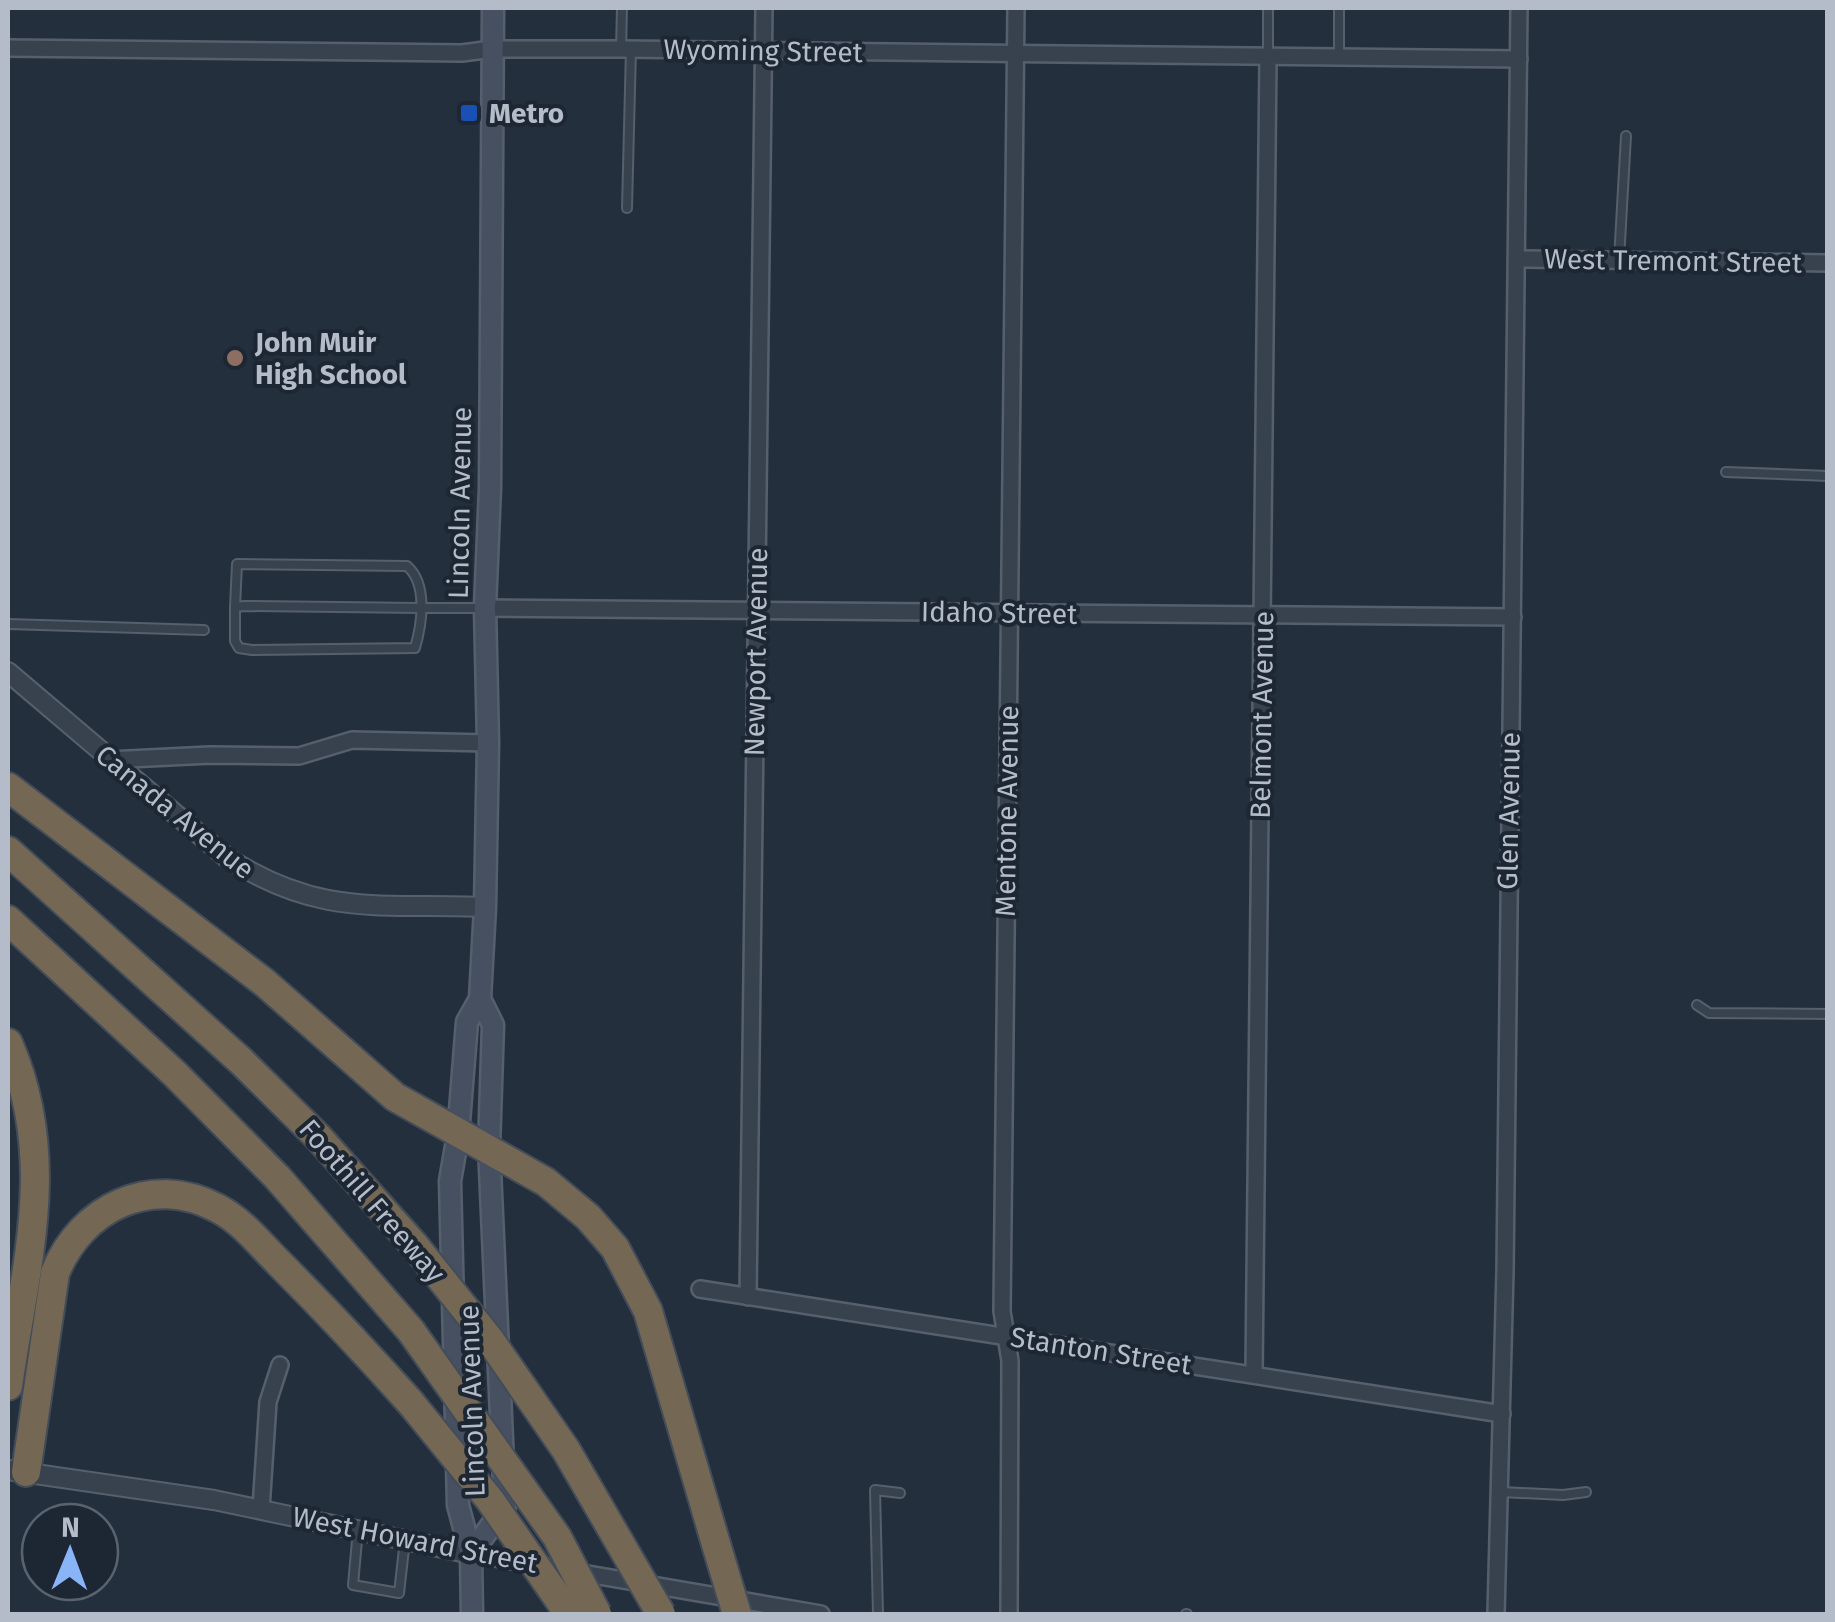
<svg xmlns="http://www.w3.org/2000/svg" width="1835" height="1622" viewBox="0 0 1835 1622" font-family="'Fira Sans',sans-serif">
<rect width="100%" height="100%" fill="#242f3e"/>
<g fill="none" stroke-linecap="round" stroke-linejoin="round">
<defs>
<g id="service">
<path d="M 1268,8 L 1268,57"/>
<path d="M 621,49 L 622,8"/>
<path d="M 1339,57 L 1339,8"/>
<path d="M 627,208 L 631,49"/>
<path d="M 1619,260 L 1626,136"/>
<path d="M 1726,472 L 1828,476"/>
<path d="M 235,607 L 235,641 L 239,648 L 252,650 L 415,648 C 422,624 428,584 407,566 L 237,564 L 235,607 L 245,606 L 421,608 L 485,608"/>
<path d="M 8,624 L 204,630"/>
<path d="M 1697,1005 L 1709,1013 L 1828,1014"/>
<path d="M 1501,1492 L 1563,1495 L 1586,1492"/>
<path d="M 358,1529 L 353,1585 L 399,1593 L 405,1540"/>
<path d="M 878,1614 L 875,1490 L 900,1493"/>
<path d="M 1186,1614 L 1187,1614"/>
</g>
<g id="minor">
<path d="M 8,48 L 462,53 L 492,49 L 621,49 L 1519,59"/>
<path d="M 1518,259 L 1828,263"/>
<path d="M 485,608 L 1513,617"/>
<path d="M 108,760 L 210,755 L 299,756 L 352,740 L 488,743"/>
<path d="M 700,1289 L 1502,1414"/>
<path d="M 748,1297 L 764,8"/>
<path d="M 1254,1374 L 1268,57"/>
<path d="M 261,1509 L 268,1402 L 280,1365"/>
<path d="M 471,1554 L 821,1614"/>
<path d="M 1009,1614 L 1010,1361 L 1002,1311 L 1016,8"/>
<path d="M 1496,1614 L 1505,1271 L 1519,8"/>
</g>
<g id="tertiary">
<path d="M 8,672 L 226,857 C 320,918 380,903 485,907"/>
<path d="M 8,1470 L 214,1500 L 471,1554"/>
</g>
<g id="secondary">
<path d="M 471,1554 L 505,1506 L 489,1147 L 493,1025 L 480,999"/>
<path d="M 472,1614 L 471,1554 L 458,1505 L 450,1181 L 458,1135 L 467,1022 L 480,999 L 485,907 L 488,743 L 485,608 L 490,488 L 493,8"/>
</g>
<g id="motorway">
<path d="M 8,787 L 265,983 L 395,1097 L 546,1182 L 588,1217 L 615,1248 L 648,1311 L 716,1544"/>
<path d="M 8,851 L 241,1061 L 319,1138 L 415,1246"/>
<path d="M 8,920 L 175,1074 L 277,1177 L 411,1331"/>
<path d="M 8,1043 C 59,1159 25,1267 8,1386"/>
<path d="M 26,1472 L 55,1273 C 81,1208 151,1173 217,1208 C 241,1220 260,1244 279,1263 C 324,1308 368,1355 410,1402"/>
</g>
</defs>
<use href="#service" stroke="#565f6c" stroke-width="12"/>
<use href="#minor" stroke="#565f6c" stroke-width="20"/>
<use href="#tertiary" stroke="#565f6c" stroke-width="22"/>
<use href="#secondary" stroke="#565f6c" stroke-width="25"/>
<use href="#motorway" stroke="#434c59" stroke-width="32"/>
<use href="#service" stroke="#38414e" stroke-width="8"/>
<use href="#minor" stroke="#38414e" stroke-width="15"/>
<use href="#tertiary" stroke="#38414e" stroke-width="18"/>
<use href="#secondary" stroke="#465061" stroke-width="20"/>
<use href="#motorway" stroke="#746855" stroke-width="28"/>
<defs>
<g id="motorway-bridge">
<path d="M 415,1246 L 490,1340 L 566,1450 L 661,1614"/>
<path d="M 411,1331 L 557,1537 L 597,1614"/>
<path d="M 410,1402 L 490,1500 L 569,1614"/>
<path d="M 716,1544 L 737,1614"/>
</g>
</defs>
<use href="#motorway-bridge" stroke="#434c59" stroke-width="32" stroke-linecap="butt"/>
<use href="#motorway-bridge" stroke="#746855" stroke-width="28"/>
</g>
<rect fill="#1a4fb4" stroke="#1d2633" stroke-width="4" x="459" y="103" width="20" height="20" rx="5"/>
<circle fill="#8d6e63" stroke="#1d2633" stroke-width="4" cx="235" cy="358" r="10"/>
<g text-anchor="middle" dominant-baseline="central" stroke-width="8" stroke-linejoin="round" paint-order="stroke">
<g font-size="28" fill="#b4bcc9" stroke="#1d2633">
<text transform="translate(763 51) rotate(1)">Wyoming Street</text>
<text transform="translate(1673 261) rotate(1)">West Tremont Street</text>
<text transform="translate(460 503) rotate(-89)">Lincoln Avenue</text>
<text transform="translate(999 613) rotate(1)">Idaho Street</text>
<text transform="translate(756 652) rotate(-89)">Newport Avenue</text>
<text transform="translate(1262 715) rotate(-89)">Belmont Avenue</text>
<text transform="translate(1007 811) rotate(-89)">Mentone Avenue</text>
<text transform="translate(1509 811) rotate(-89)">Glen Avenue</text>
<text transform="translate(175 812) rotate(39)">Canada Avenue</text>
<text transform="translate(372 1201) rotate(49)">Foothill Freeway</text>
<text transform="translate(1101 1351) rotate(9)">Stanton Street</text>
<text transform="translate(472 1401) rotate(-92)">Lincoln Avenue</text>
<text transform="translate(415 1540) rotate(11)">West Howard Street</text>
</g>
<g font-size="28" font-weight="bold" fill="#b4bcc9" stroke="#1d2633" text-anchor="start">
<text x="489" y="113">Metro</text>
<text x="255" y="342">John Muir<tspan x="255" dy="32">High School</tspan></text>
</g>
</g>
<rect width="1835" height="1622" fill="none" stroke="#b4bcc9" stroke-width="20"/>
<g transform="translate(70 1552) rotate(1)"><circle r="48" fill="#1d2633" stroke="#59626f" stroke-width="2.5"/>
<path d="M0-8L18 38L0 25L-18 38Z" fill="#8ab4f8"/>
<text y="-15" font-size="28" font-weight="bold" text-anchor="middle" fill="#b4bcc9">N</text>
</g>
</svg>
